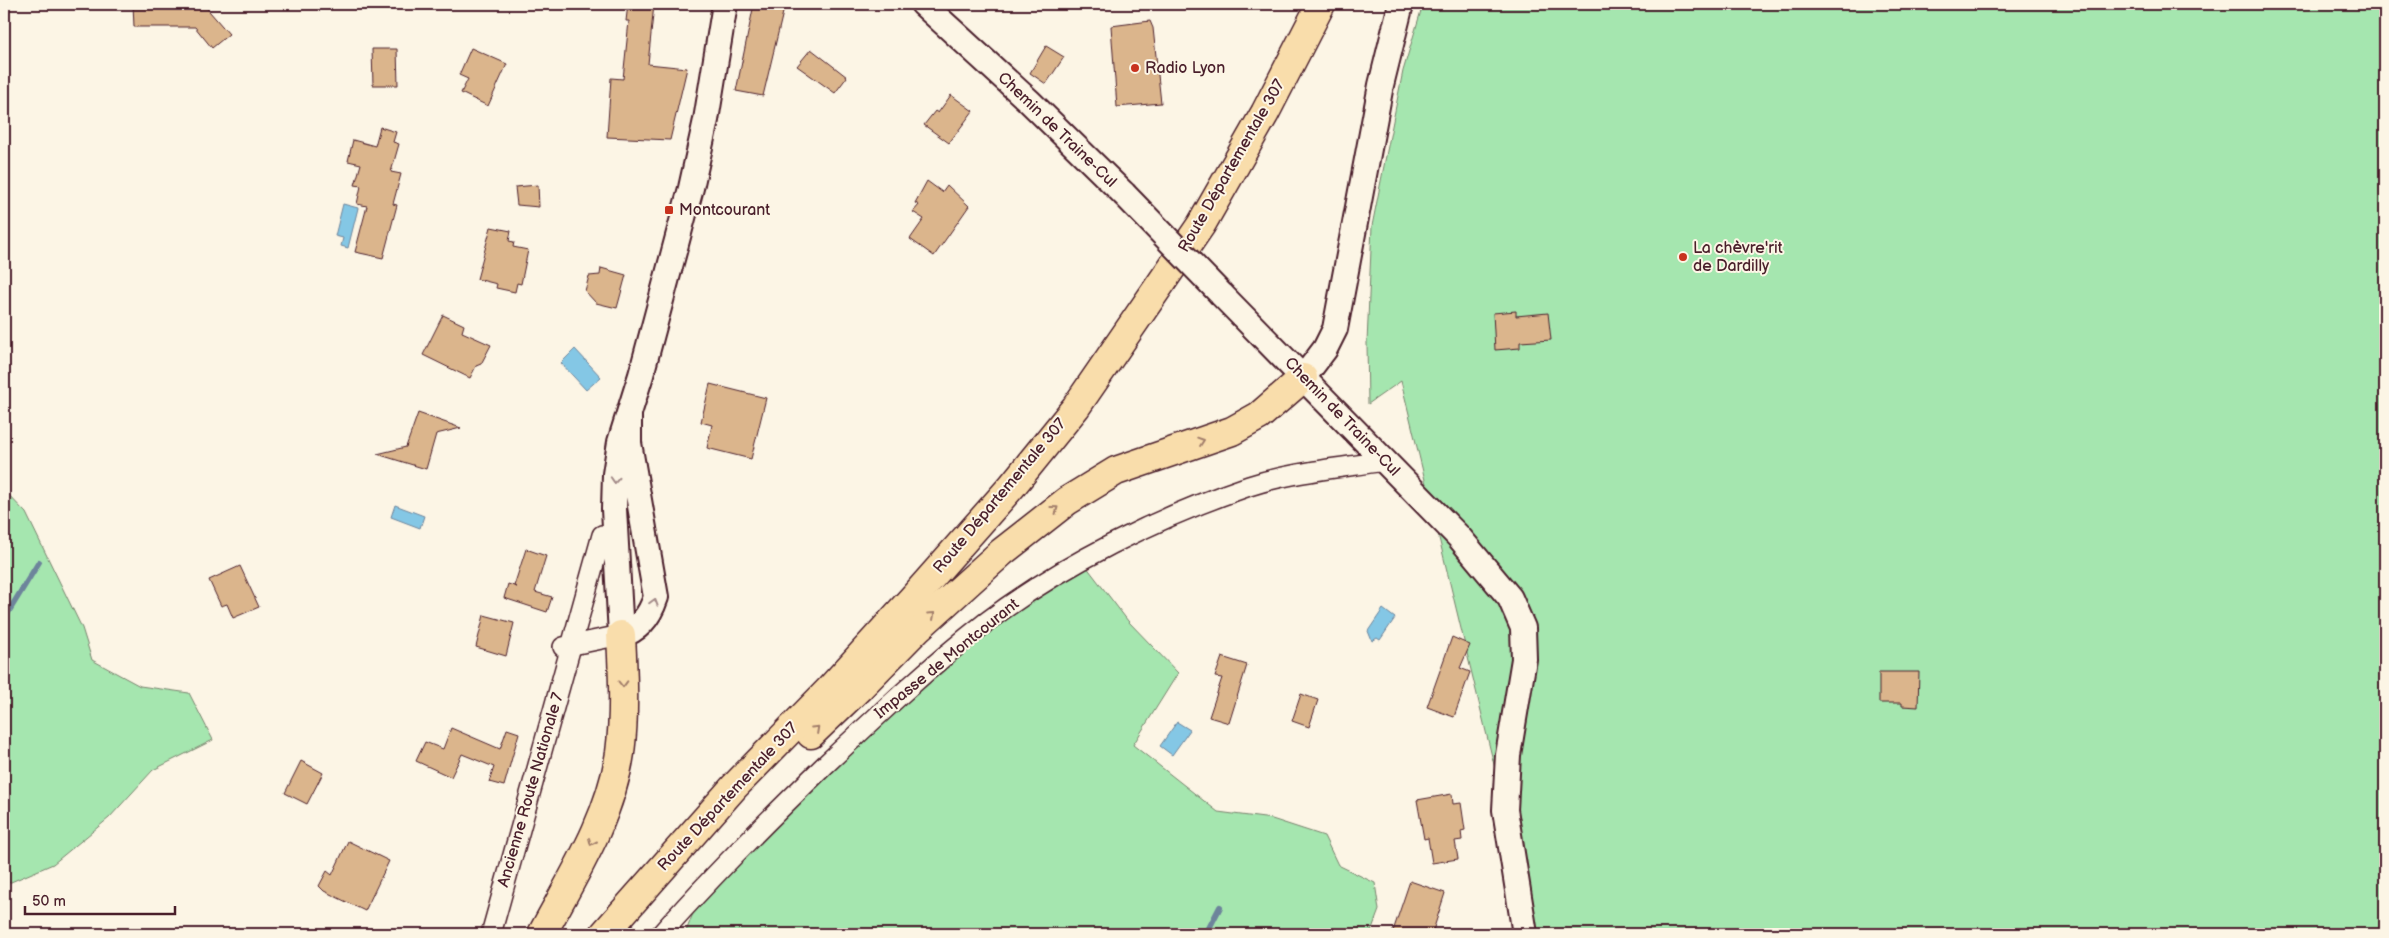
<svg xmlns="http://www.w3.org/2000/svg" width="2389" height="938" viewBox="0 0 2389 938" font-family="'Balsamiq Sans',sans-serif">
<rect width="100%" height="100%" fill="#fcf5e5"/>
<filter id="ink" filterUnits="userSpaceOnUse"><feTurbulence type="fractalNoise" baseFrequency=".02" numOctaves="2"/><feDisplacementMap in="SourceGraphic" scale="10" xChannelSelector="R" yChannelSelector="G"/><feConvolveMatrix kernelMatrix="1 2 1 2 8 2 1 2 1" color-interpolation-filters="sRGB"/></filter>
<g filter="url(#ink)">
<g fill="#a5e6af" stroke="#78826d">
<path d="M 1423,4 L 2385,4 L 2385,934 L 1535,934 L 1401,381 L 1368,404 L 1367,343 L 1372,226 L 1403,71 Z"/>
<path d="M 4,490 L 26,513 L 82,628 L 92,660 L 140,686 L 189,693 L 213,740 L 153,770 L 109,818 L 53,864 L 4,885 Z"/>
<path d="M 1083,562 L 1128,621 L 1178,673 L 1133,745 L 1218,812 L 1272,819 L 1324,836 L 1338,865 L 1375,883 L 1379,910 L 1370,934 L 685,934 L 704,885 L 955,649 Z"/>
</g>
<g fill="#84c7e5" stroke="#6d849b">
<path d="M 343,204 L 358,208 L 348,248 L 341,246 L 343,238 L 335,236 Z"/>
<path d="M 575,349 L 601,377 L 586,390 L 561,363 Z"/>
<path d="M 395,505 L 424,516 L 420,528 L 391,517 Z"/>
<path d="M 1383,609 L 1395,618 L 1380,640 L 1377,638 L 1372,641 L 1368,631 Z"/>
<path d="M 1177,722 L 1190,730 L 1172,755 L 1160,746 Z"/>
</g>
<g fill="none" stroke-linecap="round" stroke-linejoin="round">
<g stroke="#6d849b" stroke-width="6">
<path d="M 4,619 L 39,562"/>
<path d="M 1206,934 L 1220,907"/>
</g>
</g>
<g fill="#dbb58c" stroke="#4a1f2b">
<path d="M 133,4 L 203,4 L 229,34 L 212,48 L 195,27 L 134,27 Z"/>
<path d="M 628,4 L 654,4 L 648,64 L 687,68 L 670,140 L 607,137 L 611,78 L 623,79 L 629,21 L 626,21 Z"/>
<path d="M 754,4 L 785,4 L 763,96 L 736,91 Z"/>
<path d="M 1150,21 L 1153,28 L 1161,103 L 1117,107 L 1111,26 Z"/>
<path d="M 1046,46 L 1064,57 L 1046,84 L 1030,73 Z"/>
<path d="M 471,48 L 507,64 L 488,106 L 461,93 L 468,79 L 459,75 Z"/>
<path d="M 372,49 L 397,49 L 398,85 L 373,85 Z"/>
<path d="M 811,49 L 847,77 L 835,93 L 797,66 Z"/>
<path d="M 951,95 L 973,111 L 949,143 L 924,125 L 935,111 L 938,113 Z"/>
<path d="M 380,127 L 396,132 L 393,142 L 399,144 L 391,172 L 401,174 L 393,204 L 397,205 L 383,258 L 355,252 L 367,206 L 357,204 L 361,186 L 355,185 L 361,164 L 348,161 L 353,140 L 375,146 Z"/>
<path d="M 927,181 L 942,192 L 947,185 L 969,206 L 934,256 L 910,239 L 924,219 L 913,212 L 919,205 L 915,203 Z"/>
<path d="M 538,185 L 539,207 L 517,205 L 515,187 Z"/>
<path d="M 491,227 L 511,231 L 509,241 L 514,242 L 513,247 L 528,250 L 521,284 L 517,283 L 515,292 L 496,288 L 497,284 L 477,279 Z"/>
<path d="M 601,268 L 626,275 L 617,308 L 596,303 L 585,291 L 589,276 L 600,275 Z"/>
<path d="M 1516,311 L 1516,316 L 1548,313 L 1551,340 L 1520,342 L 1520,348 L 1495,350 L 1493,313 Z"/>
<path d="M 443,315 L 464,325 L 462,332 L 491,345 L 481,364 L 476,366 L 470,378 L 423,355 Z"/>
<path d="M 710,384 L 766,398 L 751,459 L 707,448 L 712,425 L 701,422 Z"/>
<path d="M 418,413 L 461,428 L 436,434 L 426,469 L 377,454 L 406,447 Z"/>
<path d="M 526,549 L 546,556 L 535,592 L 552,597 L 547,612 L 504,598 L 508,584 L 517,587 L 514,586 Z"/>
<path d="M 240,566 L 259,607 L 233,618 L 227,604 L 221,606 L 209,580 Z"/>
<path d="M 484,615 L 514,623 L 506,656 L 476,647 Z"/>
<path d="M 1452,637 L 1470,645 L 1460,668 L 1470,672 L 1454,717 L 1427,707 Z"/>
<path d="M 1222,657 L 1247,665 L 1229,723 L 1209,717 L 1222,678 L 1215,677 Z"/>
<path d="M 1879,672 L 1919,672 L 1918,707 L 1902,706 L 1902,703 L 1879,703 Z"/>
<path d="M 1301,694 L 1318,700 L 1309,727 L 1292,721 Z"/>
<path d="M 451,728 L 500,749 L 507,729 L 519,733 L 504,786 L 489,782 L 494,767 L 462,754 L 451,777 L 416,761 L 425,742 L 443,749 Z"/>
<path d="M 301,761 L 323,773 L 307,804 L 285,793 Z"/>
<path d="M 1452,794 L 1453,804 L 1461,803 L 1465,830 L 1461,831 L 1462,840 L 1455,841 L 1458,859 L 1432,863 L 1428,838 L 1424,839 L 1417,800 Z"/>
<path d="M 348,841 L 389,861 L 365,911 L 324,891 L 319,886 L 327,871 L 332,875 Z"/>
<path d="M 1410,881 L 1445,893 L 1432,934 L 1392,934 Z"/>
</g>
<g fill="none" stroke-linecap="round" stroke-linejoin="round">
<defs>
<g id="minor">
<path d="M 563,647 L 621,635"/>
<path d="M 491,934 L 602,535"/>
<path d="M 661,934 C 713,875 768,820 825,765 C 877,716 929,667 985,623 C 1061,565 1158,517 1249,486 C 1292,472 1340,468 1384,461"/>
</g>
<g id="tertiary">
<path d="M 923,4 L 1029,101 L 1124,194"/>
<path d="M 1221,294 L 1459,537 L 1510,598 L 1523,628 L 1524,659 L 1508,755 L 1505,810 L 1525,934"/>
<path d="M 1303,378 L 1325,349 L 1335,329 L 1381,85 L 1401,4"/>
<path d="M 629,415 L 629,443 L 656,597 C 650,615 640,630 621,635 L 614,509 L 615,474 L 620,442 L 641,375 L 691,188 L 706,120 L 725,4"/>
</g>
<g id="primary">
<path d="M 811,734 L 860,687 L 919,627 L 1002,552 L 1067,501 L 1116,471 L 1232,431 L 1259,416 L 1303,378"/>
<path d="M 542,934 C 573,876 610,819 620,753 C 625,714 623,674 621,635"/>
<path d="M 604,934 L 734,787 L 830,689 L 913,598 L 1012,486 L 1076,407 L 1201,225 L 1265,113 L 1321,4"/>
</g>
</defs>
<use href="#minor" stroke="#4a1f2b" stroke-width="22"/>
<use href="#tertiary" stroke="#4a1f2b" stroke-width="28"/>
<use href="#primary" stroke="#4a1f2b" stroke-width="31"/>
<use href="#minor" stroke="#fcf5e5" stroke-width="19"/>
<use href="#tertiary" stroke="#fcf5e5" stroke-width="24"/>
<use href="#primary" stroke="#f9ddab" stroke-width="28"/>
<defs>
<path id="tertiary-bridge" d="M 1124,194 L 1221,294"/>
</defs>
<use href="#tertiary-bridge" stroke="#4a1f2b" stroke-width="28" stroke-linecap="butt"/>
<use href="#tertiary-bridge" stroke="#fcf5e5" stroke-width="24"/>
</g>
<defs><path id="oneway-chevron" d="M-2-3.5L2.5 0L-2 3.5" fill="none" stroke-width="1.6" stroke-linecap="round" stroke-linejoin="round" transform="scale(1.25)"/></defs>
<g stroke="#a27e6b">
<use href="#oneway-chevron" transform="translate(1201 441) rotate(-19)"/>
<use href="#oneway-chevron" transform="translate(1055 509) rotate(-36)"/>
<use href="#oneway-chevron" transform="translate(932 615) rotate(-42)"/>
<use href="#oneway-chevron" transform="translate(623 684) rotate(89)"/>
<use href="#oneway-chevron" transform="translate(816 729) rotate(-43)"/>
<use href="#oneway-chevron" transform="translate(592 842) rotate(114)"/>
</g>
<g stroke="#a38a88">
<use href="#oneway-chevron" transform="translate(615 480) rotate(93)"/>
<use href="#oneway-chevron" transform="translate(654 602) rotate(-74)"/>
</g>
</g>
<g fill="#c8321e" stroke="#fcf5e5" stroke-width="2">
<circle cx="1135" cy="68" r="5"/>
<rect x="664" y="205" width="10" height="10" rx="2.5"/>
<circle cx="1683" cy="257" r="5"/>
</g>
<g text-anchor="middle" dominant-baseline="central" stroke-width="4" stroke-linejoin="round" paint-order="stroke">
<g font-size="16" fill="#4a1f2b" stroke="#fcf5e5" text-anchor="start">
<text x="1145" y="68">Radio Lyon</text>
<text x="679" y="210">Montcourant</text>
<text x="1693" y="248">La chèvre'rit<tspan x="1693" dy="18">de Dardilly</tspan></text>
</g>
<g font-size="16" fill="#4a1f2b" stroke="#fcf5e5">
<text transform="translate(1057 130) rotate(44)">Chemin de Traine-Cul</text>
<text transform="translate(1232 166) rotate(-60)">Route Départementale 307</text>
<text transform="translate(1342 417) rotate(46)">Chemin de Traine-Cul</text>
<text transform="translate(1000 496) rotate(-50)">Route Départementale 307</text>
<text transform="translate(947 659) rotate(-39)">Impasse de Montcourant</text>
<text transform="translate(531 790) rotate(-74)">Ancienne Route Nationale 7</text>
<text transform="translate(728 797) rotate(-47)">Route Départementale 307</text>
</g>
</g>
<rect width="2389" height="938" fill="none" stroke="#fcf5e5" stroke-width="20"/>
<rect x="10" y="10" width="2369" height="918" fill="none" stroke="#4a1f2b" stroke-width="2" filter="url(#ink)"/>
<path d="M25 906v8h150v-8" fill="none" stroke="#4a1f2b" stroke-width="2.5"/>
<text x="32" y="906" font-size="15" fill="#4a1f2b" stroke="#fcf5e5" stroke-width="4" paint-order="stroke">50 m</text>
</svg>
